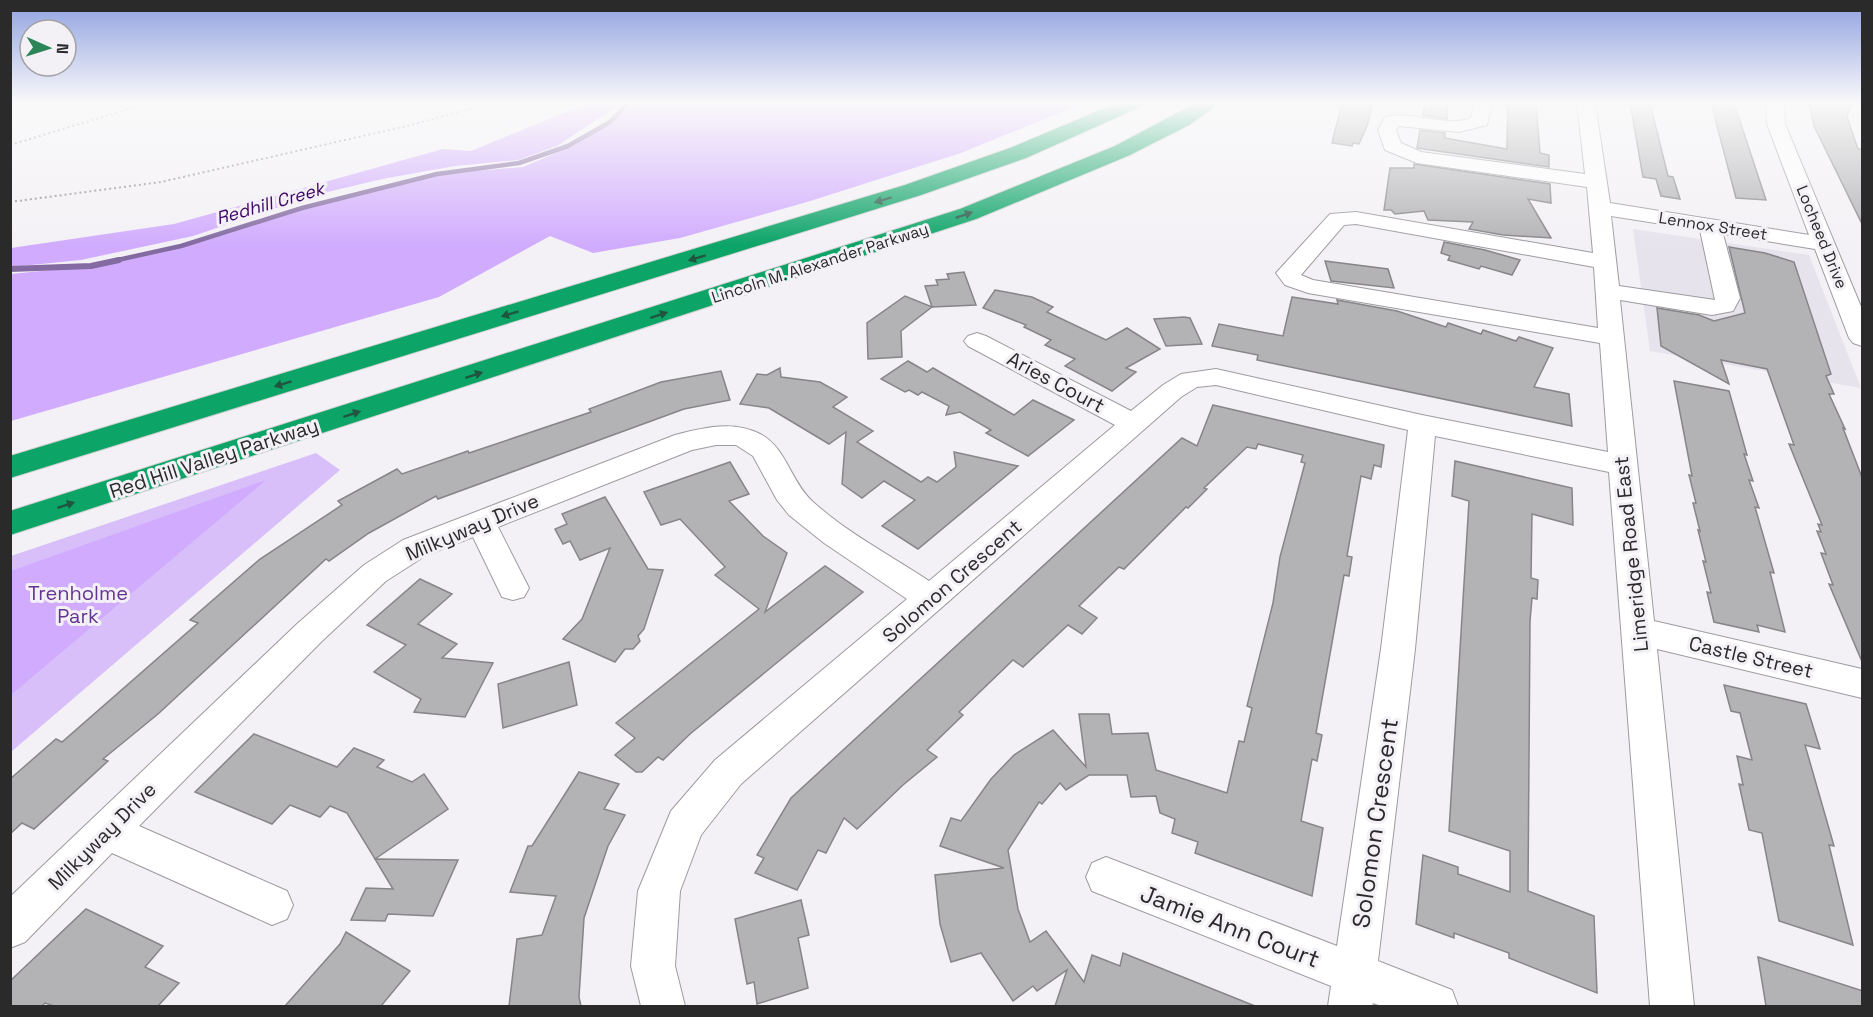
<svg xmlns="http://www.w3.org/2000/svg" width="1873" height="1017" viewBox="0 0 1873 1017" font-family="'Space Grotesk',sans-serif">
<rect width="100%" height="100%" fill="#f3f1f5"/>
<path fill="#e7e3ed" d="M 1633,229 L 1809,255 L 1861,388 L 1650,351 Z"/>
<path fill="#d8bff9" d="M 316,453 L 340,470 L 11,752 L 11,556 Z"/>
<g fill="#d1acfe">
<path d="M 588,103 L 622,103 L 557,146 L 518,160 L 455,166 L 382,179 L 315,195 L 193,236 L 81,260 L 11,267 L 11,248 L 174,224 L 443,149 L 471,151 Z"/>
<path d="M 636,103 L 1084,103 L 961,153 L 807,202 L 680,238 L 593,253 L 550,236 L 439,297 L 11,421 L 11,274 L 91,266 L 181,246 L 302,208 L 437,174 L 523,167 L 575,145 Z"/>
<path d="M 266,480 L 11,695 L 11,571 Z"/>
</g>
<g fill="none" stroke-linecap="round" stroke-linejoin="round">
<path stroke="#836aa1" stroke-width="4.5" d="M 113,261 L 181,246 L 302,208 L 437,174 L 519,163 L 568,146 L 610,122 L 628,103"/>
<path stroke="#836aa1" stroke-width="6" d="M 10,269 L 91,266 L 119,260"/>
</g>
<g fill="#b3b2b5" stroke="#878588" stroke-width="1.5">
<path d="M 1342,103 L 1373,103 L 1367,126 L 1359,144 L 1353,143 L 1352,146 L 1332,143 Z"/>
<path d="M 1425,103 L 1448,103 L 1447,119 L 1423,115 Z"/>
<path d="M 1508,103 L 1536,103 L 1540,153 L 1549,155 L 1549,167 L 1417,148 L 1420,130 L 1445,133 L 1445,138 L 1507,149 Z"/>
<path d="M 1630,103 L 1650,103 L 1668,176 L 1673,177 L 1680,199 L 1661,196 L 1656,179 L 1643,177 Z"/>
<path d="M 1711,103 L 1734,103 L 1766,200 L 1736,198 Z"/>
<path d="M 1809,103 L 1851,103 L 1847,117 L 1858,149 L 1863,149 L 1863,226 L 1814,126 Z"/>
<path d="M 1414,164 L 1550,184 L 1551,203 L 1528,199 L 1551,238 L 1503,235 L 1469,229 L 1473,222 L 1428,220 L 1424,211 L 1395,214 L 1391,210 L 1384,210 L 1390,168 L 1414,168 Z"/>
<path d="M 1444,242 L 1485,250 L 1520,260 L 1512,275 L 1481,266 L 1479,269 L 1448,260 L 1450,256 L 1441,253 Z"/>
<path d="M 1729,247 L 1765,253 L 1794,262 L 1831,374 L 1826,376 L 1834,394 L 1829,394 L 1845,429 L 1843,428 L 1863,480 L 1863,664 L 1829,584 L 1833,585 L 1821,553 L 1826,554 L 1817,531 L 1821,532 L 1818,524 L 1822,525 L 1789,444 L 1794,445 L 1767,369 L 1721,360 L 1729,384 L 1661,346 L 1657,308 L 1699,315 L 1714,321 L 1745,313 Z"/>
<path d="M 1325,261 L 1388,269 L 1394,288 L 1331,281 Z"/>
<path d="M 964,272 L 976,305 L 932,307 L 901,331 L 902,357 L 868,359 L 867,323 L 905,296 L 932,307 L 925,286 L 938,285 L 936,280 L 949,279 L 947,274 Z"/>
<path d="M 995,290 L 1032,297 L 1053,307 L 1047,312 L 1106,340 L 1127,328 L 1160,349 L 1126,368 L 1136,372 L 1112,391 L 1065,366 L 1075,359 L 1045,345 L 1051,340 L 1024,327 L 1026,325 L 983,308 Z"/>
<path d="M 1292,297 L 1338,304 L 1337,300 L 1397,311 L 1446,327 L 1448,323 L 1481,334 L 1483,330 L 1516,341 L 1519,337 L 1553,348 L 1534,387 L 1569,394 L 1572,426 L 1257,360 L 1258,355 L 1212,346 L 1219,324 L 1283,336 Z"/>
<path d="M 1184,317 L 1190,318 L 1202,344 L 1166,346 L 1154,319 Z"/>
<path d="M 908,361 L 927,372 L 933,368 L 1014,415 L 1033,400 L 1074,420 L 1028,456 L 986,433 L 991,430 L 960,412 L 946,415 L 949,406 L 922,392 L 918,395 L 909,390 L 905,392 L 881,379 Z"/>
<path d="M 780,368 L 781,377 L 820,382 L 847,397 L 833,407 L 873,431 L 857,442 L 921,482 L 928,477 L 937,482 L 956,467 L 954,452 L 1018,466 L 918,549 L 882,526 L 915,500 L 884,481 L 862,498 L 842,484 L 846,432 L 829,444 L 769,408 L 740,404 L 757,374 L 767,375 Z"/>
<path d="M 721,371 L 730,400 L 684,409 L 438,499 L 436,496 L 369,533 L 329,561 L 326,559 L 158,714 L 103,759 L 108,761 L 34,829 L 22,823 L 10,834 L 10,779 L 56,739 L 62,742 L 198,623 L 190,620 L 260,559 L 342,505 L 338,501 L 397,469 L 402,474 L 468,451 L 469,453 L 591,412 L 589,409 L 661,382 Z"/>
<path d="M 1674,381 L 1729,391 L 1747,455 L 1744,454 L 1753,481 L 1749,480 L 1759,508 L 1755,507 L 1774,573 L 1770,572 L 1785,632 L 1757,625 L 1759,632 L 1714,622 L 1707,592 L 1711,593 L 1703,561 L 1706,562 L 1698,530 L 1700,531 L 1693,503 L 1696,503 L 1689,475 L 1692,476 Z"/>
<path d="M 1213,405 L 1384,445 L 1381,467 L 1374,465 L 1371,479 L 1361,476 L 1347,556 L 1352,557 L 1349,576 L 1344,575 L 1316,733 L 1322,735 L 1317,761 L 1312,759 L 1301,821 L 1323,828 L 1312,896 L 1195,853 L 1198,842 L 1172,833 L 1175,819 L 1160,813 L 1156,796 L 1131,797 L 1127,775 L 1089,775 L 1066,790 L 1060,783 L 1042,804 L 1039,802 L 1008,850 L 1018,909 L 1030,942 L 1046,931 L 1084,982 L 1092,955 L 1120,966 L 1123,953 L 1255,1006 L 1055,1006 L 1067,970 L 1037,991 L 1033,986 L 1013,1001 L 981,953 L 951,962 L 940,924 L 935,875 L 1004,868 L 940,846 L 951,818 L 961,821 L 991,779 L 1014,755 L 1053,730 L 1086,767 L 1079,714 L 1109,714 L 1112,734 L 1148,733 L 1156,770 L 1227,793 L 1239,741 L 1244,742 L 1252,708 L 1247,706 L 1273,603 L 1280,557 L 1305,463 L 1301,462 L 1303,455 L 1258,444 L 1256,449 L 1247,447 L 1204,488 L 1207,489 L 1188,508 L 1186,507 L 1124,569 L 1119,567 L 1079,606 L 1097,618 L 1082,634 L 1068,625 L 1023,667 L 1013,660 L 959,712 L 963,715 L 927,750 L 937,757 L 903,785 L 857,829 L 844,818 L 826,853 L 818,850 L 797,890 L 755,873 L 764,858 L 757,855 L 791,798 L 1182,438 L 1197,446 Z"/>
<path d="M 1455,461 L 1572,488 L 1573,525 L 1532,514 L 1531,578 L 1538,580 L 1537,599 L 1532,598 L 1530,621 L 1528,891 L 1594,916 L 1597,993 L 1509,958 L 1509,953 L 1454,933 L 1454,938 L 1416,924 L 1423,855 L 1458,867 L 1458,874 L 1510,892 L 1510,851 L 1449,831 L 1469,501 L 1452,496 Z"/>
<path d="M 730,462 L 749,494 L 729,501 L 763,536 L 787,553 L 765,612 L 825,566 L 863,592 L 690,734 L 663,760 L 658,757 L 642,772 L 636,772 L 615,755 L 635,738 L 616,723 L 759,609 L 715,575 L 725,567 L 680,519 L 661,525 L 644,492 Z"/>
<path d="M 605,497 L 648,569 L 663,570 L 644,629 L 638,636 L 640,641 L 633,649 L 625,649 L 615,662 L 563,639 L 582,619 L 610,548 L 580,560 L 570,541 L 563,544 L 555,529 L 567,524 L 562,514 Z"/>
<path d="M 420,579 L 452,594 L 418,624 L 457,644 L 442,658 L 493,663 L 465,717 L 414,712 L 421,699 L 374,672 L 406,645 L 367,625 Z"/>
<path d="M 569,662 L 577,705 L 503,728 L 498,684 Z"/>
<path d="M 1724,685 L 1806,704 L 1820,749 L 1805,745 L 1834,846 L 1829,845 L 1853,945 L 1779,921 L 1762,833 L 1749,830 L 1739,784 L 1743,785 L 1737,756 L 1752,760 L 1740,713 L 1731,711 Z"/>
<path d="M 254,734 L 337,767 L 354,748 L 384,760 L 377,767 L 412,782 L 424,774 L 448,809 L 375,859 L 347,813 L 330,806 L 320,817 L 290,805 L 272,824 L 195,792 Z"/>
<path d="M 579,772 L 619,784 L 604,809 L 625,815 L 608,846 L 584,918 L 579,997 L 581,1006 L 509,1006 L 517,939 L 542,935 L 556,896 L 510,892 L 528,846 L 532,846 Z"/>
<path d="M 375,859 L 458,860 L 433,916 L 388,914 L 385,921 L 351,920 L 366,888 L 393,889 Z"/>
<path d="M 801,900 L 809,935 L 798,938 L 808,988 L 757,1004 L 754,982 L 747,984 L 735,919 Z"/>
<path d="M 86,909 L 163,946 L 145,967 L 179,983 L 158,1006 L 54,1006 L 45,1003 L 42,1006 L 10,1006 L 10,981 Z"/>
<path d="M 346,932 L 410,971 L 381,1006 L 285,1006 L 340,944 Z"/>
<path d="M 1758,957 L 1863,991 L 1863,1006 L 1766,1006 Z"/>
</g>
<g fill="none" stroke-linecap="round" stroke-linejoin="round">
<defs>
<path id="minor" d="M 1474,103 L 1492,103 L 1487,125 L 1459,132 L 1399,126 L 1396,130 L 1401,143 L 1421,152 L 1585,174 L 1577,103 L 1595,103 L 1610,203 L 1809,235 L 1767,124 L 1766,103 L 1784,103 L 1785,124 L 1862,309 L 1862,346 L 1853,343 L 1849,338 L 1815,249 L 1723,234 L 1740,298 L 1733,311 L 1712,315 L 1620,300 L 1654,621 L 1862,669 L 1862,698 L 1657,649 L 1694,1006 L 1650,1006 L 1609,472 L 1435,436 L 1415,649 L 1378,961 L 1452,990 L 1458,1006 L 1381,1006 L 1373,1003 L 1372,1006 L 1328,1006 L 1331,986 L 1092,891 L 1086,877 L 1092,863 L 1106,857 L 1337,946 L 1381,649 L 1408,430 L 1216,385 L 1197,387 L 1181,397 L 741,784 L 701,835 L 680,891 L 675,966 L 685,1006 L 641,1006 L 631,966 L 638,891 L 671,811 L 715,760 L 907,599 L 824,543 L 789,515 L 777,500 L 753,456 L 736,445 L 716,445 L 692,450 L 498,527 L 529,588 L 524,597 L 513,600 L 502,597 L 473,537 L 425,556 L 386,581 L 321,642 L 139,826 L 287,891 L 293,905 L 287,919 L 272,925 L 112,853 L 25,942 L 10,948 L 10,897 L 297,624 L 364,565 L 403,540 L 675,435 C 703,428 733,420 760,434 C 786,447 791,482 812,501 C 847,533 890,555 929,581 L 1115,425 L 968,346 L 964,341 L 968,336 L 977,333 L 986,336 L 1131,411 L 1163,385 L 1181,374 L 1216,369 L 1422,415 L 1608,452 L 1600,343 L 1308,293 L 1285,285 L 1276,273 L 1330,214 L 1356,212 L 1593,253 L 1587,187 L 1417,163 L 1385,150 L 1378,130 L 1385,117 C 1414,110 1444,128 1471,118 ZM 1611,216 L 1700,230 L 1715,300 L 1619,286 ZM 1356,224 L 1594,267 L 1598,328 L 1313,280 L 1301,275 L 1344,225 Z"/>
<g id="highway">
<path d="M 1117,103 L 1143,103 L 1140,107 L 1026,158 L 921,195 L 10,478 L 10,456 L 905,185 L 1010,148 Z"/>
<path d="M 1196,103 L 1220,103 L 1189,125 L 1130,155 L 976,219 L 10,535 L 10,511 L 960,209 L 1115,146 Z"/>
</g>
</defs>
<use href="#minor" stroke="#9d9b9f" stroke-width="2"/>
<use href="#highway" stroke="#d0d0d0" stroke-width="2"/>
<g stroke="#8f8e90" stroke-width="2" stroke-dasharray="2 3" stroke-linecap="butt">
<path d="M 10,145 L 149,103"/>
<path d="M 10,202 L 161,182 L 411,125 L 492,103"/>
</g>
<use href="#minor" fill="#fff" fill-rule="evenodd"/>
<use href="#highway" fill="#0da468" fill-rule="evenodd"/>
</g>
<defs><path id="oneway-solid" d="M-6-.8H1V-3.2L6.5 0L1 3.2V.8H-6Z" transform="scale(1.5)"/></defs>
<g fill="#205540">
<use href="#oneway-solid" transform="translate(883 200) rotate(163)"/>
<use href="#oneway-solid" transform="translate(964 215) rotate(-19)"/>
<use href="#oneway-solid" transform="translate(697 258) rotate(163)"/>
<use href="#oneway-solid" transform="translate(510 314) rotate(163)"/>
<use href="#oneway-solid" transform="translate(659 315) rotate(-18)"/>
<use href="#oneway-solid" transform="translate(474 375) rotate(-18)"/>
<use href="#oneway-solid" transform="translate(283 384) rotate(163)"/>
<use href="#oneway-solid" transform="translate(352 414) rotate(-18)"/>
<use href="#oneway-solid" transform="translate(66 505) rotate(-18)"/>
</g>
<linearGradient id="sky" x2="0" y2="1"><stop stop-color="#8fa1e0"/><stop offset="0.42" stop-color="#faf9fa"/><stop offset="1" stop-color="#faf9fa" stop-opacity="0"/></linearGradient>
<rect width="1873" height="245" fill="url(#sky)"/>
<g text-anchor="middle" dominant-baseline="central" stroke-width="6" stroke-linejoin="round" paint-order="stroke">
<g font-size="16" fill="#2a2a2b" stroke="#f3f1f5">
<text transform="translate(1713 226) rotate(9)">Lennox Street</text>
<text transform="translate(1822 237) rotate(68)">Locheed Drive</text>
<text transform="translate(820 263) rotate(-18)">Lincoln M. Alexander Parkway</text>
</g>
<g font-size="18" font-style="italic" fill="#3e0367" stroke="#f3f1f5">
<text transform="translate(270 203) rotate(-16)">Redhill Creek</text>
</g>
<g font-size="20" fill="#2a2a2b" stroke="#f3f1f5">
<text transform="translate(1056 382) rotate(28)">Aries Court</text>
<text transform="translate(214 458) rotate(-18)">Red Hill Valley Parkway</text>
<text transform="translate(472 527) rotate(-23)">Milkyway Drive</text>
<text transform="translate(1631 554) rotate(-96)">Limeridge Road East</text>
<text transform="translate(952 581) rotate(-41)">Solomon Crescent</text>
<text transform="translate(1751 657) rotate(13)">Castle Street</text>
<text transform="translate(102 836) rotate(-45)">Milkyway Drive</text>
</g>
<g font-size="20" fill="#643492" stroke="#f3f1f5">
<text x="78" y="593">Trenholme<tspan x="78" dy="23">Park</tspan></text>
</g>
<g font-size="24" fill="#2a2a2b" stroke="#f3f1f5">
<text transform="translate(1375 823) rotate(-82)">Solomon Crescent</text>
<text transform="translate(1230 926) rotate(21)">Jamie Ann Court</text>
</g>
</g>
<rect width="1873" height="1017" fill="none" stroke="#2a2a2b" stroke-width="24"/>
<g transform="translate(48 48) rotate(93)"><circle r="28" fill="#f3f1f5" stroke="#a3a1a4" stroke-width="1.5"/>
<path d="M0-4.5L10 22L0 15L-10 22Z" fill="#2c8459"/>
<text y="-9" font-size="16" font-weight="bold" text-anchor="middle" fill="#2a2a2b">N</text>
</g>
</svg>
